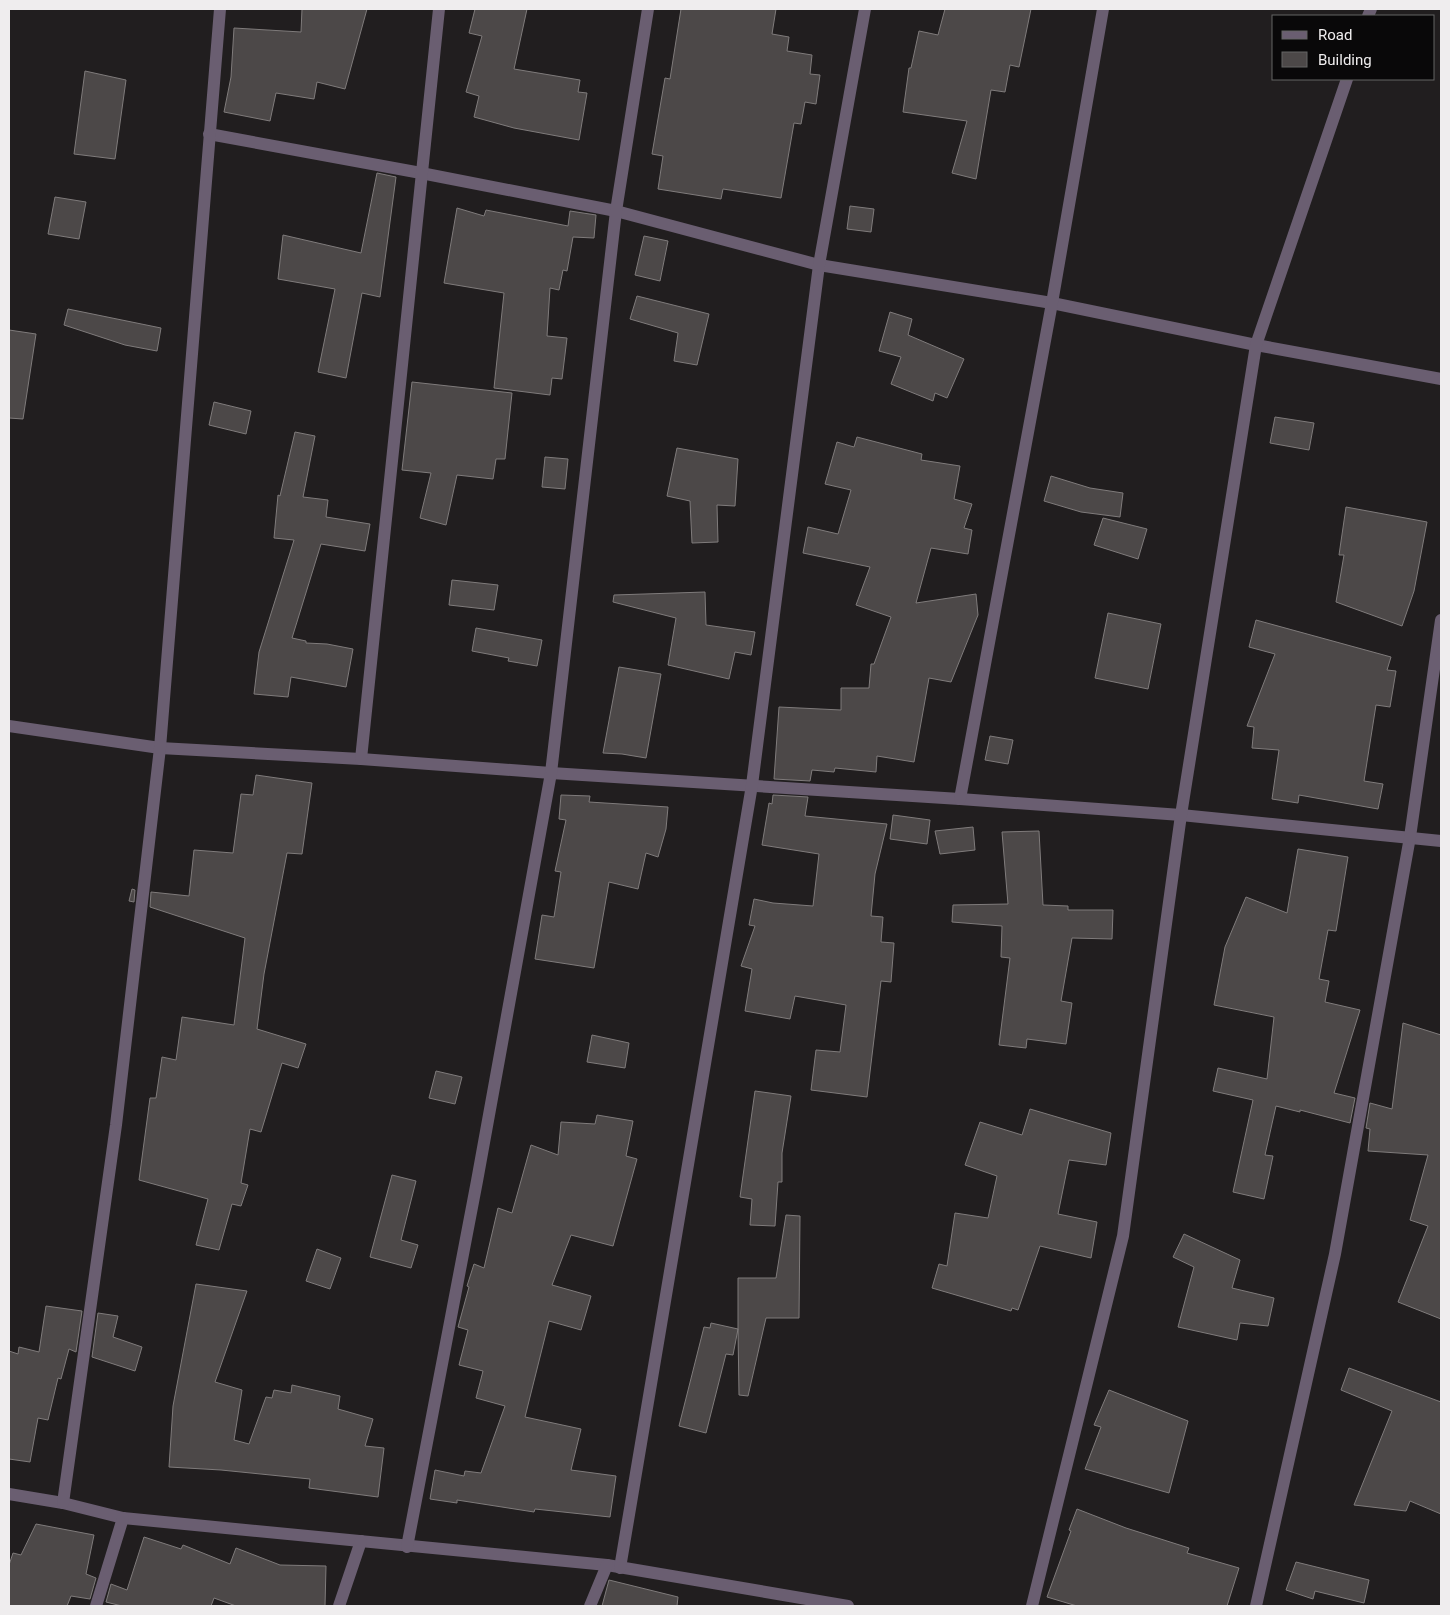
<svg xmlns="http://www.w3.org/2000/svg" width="1450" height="1615" viewBox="0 0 1450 1615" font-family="Roboto,sans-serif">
<rect width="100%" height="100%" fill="#211e1f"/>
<g fill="#4c4848" stroke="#7f7b7b">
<path d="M 302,9 L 367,9 L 345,89 L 317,82 L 314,99 L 276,93 L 270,121 L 224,112 L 231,77 L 234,28 L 301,32 Z"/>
<path d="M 475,9 L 527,9 L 514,69 L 580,80 L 578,92 L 587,93 L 579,140 L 514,128 L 474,117 L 479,96 L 466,92 L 482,36 L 469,33 Z"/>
<path d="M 681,9 L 776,9 L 772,34 L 789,37 L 787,51 L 812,55 L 810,74 L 820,75 L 816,104 L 805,102 L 801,124 L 794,123 L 781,198 L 723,189 L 721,199 L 658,189 L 663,156 L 652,154 L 665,78 L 670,79 Z"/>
<path d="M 945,9 L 1031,9 L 1019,67 L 1010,65 L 1005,92 L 991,90 L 976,179 L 952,173 L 967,121 L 903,112 L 909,68 L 911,68 L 919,31 L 938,35 Z"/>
<path d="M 85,71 L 126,80 L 115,159 L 74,154 Z"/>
<path d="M 377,173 L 396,177 L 380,297 L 362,293 L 346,378 L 318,372 L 335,289 L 278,279 L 283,235 L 361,253 Z"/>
<path d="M 55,197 L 86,202 L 79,239 L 48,234 Z"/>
<path d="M 850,206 L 874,209 L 871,232 L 847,229 Z"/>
<path d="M 457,208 L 484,216 L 486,210 L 568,226 L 570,211 L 596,215 L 594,238 L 573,237 L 567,271 L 563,270 L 559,290 L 550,288 L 547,336 L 567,338 L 562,379 L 552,378 L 550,395 L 494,388 L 504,293 L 444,283 Z"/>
<path d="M 644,236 L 668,241 L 660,281 L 635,275 Z"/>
<path d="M 637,296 L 709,314 L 697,365 L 674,361 L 678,333 L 630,319 Z"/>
<path d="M 68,309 L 161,328 L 157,351 L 125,345 L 64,325 Z"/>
<path d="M 890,312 L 912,319 L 908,335 L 964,359 L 947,398 L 935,393 L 933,401 L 891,384 L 901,357 L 879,351 Z"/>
<path d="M 9,330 L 36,334 L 23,419 L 9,418 Z"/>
<path d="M 412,382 L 512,393 L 505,459 L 496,459 L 493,479 L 457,475 L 446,525 L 420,518 L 431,473 L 402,470 Z"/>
<path d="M 214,402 L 251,411 L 246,434 L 209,425 Z"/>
<path d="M 1275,417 L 1314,423 L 1309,450 L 1270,443 Z"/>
<path d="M 295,432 L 315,436 L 303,497 L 328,500 L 326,517 L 370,524 L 365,551 L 321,544 L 292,638 L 306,641 L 306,643 L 327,644 L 353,649 L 346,687 L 291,677 L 288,697 L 254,694 L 259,652 L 294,540 L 274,538 L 278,495 L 280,496 Z"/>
<path d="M 857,437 L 922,454 L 921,460 L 960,466 L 954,499 L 972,504 L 964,528 L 972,530 L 968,554 L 931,548 L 916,603 L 976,594 L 978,615 L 951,682 L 929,678 L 914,762 L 877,756 L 876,772 L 835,768 L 834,772 L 812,770 L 810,781 L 774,779 L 779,707 L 841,710 L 841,688 L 869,688 L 871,664 L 874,664 L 891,617 L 856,605 L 870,567 L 803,553 L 808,527 L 838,534 L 851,490 L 825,484 L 837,442 L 854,447 Z"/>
<path d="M 677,448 L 738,459 L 735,506 L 717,505 L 718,542 L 692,543 L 690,501 L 667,496 Z"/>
<path d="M 545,457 L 568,459 L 565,489 L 542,487 Z"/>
<path d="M 1051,476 L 1090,488 L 1123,493 L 1120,517 L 1081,512 L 1044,501 Z"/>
<path d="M 1346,507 L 1427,522 L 1414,591 L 1402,626 L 1336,602 L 1344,555 L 1339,555 Z"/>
<path d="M 1103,518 L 1147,529 L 1138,559 L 1094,545 Z"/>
<path d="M 452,580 L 498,585 L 494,610 L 449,605 Z"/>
<path d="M 705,592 L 706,625 L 755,632 L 751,655 L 735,652 L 729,679 L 668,665 L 676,618 L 613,602 L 614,595 Z"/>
<path d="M 1108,613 L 1161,624 L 1148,689 L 1095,678 Z"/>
<path d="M 1256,620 L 1391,657 L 1387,670 L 1396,671 L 1390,707 L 1376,705 L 1364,781 L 1383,784 L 1378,809 L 1299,795 L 1298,803 L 1272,799 L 1279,750 L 1252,748 L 1254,727 L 1247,726 L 1275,654 L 1249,647 Z"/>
<path d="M 476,628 L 542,640 L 537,666 L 508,661 L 509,658 L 472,651 Z"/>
<path d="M 619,667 L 661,674 L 646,758 L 622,754 L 603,753 Z"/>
<path d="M 990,736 L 1013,740 L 1008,764 L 985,760 Z"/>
<path d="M 256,775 L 312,783 L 302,854 L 287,853 L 264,974 L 257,1029 L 306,1044 L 298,1068 L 282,1063 L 261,1132 L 250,1129 L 241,1183 L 248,1185 L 241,1206 L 232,1204 L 219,1250 L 196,1245 L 208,1199 L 139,1180 L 150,1098 L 156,1098 L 162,1057 L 176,1060 L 182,1017 L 234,1025 L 245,938 L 150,907 L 151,892 L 189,896 L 194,850 L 233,853 L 241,794 L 253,795 Z"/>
<path d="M 561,795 L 590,796 L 589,802 L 668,807 L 666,829 L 658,857 L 646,853 L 638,889 L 609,882 L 594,968 L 535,959 L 542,915 L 554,917 L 561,872 L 555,871 L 566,820 L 559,819 Z"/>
<path d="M 773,795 L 808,797 L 805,816 L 887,824 L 875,874 L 871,916 L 883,917 L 881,942 L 894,943 L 891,982 L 881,981 L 867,1097 L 811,1090 L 816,1050 L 840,1052 L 846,1005 L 795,996 L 790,1019 L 745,1011 L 752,969 L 741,966 L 755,926 L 749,925 L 754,899 L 773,903 L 813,906 L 819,854 L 762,845 L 769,803 L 772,804 Z"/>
<path d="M 893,815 L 930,820 L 927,844 L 890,839 Z"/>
<path d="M 973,827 L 975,850 L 940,854 L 935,831 Z"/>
<path d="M 1039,831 L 1043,905 L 1068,906 L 1068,910 L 1113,910 L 1112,939 L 1072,938 L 1061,1001 L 1072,1003 L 1066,1044 L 1027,1039 L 1026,1048 L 999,1045 L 1010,958 L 1001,957 L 1002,926 L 952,922 L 953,905 L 1008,904 L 1002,832 Z"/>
<path d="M 1298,849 L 1348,857 L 1336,931 L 1328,930 L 1319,979 L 1329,981 L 1325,1002 L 1360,1010 L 1334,1093 L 1355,1098 L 1350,1123 L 1300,1110 L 1300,1112 L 1276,1106 L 1265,1155 L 1273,1156 L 1264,1199 L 1233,1192 L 1253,1100 L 1213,1091 L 1218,1068 L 1267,1079 L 1274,1017 L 1214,1005 L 1225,947 L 1246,897 L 1287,913 Z"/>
<path d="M 132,889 L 135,890 L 134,902 L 129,901 Z"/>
<path d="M 1403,1023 L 1441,1035 L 1441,1319 L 1398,1302 L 1428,1226 L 1410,1220 L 1428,1155 L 1368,1151 L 1370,1129 L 1366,1128 L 1370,1103 L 1392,1109 Z"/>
<path d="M 592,1035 L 629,1043 L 625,1068 L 587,1062 Z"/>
<path d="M 436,1071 L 462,1077 L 455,1104 L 429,1098 Z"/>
<path d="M 755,1091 L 791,1096 L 782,1153 L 782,1182 L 778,1182 L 775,1226 L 750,1225 L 752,1199 L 740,1197 Z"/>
<path d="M 1030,1109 L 1111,1133 L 1106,1165 L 1069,1160 L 1058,1214 L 1097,1222 L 1091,1258 L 1040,1246 L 1018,1310 L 1012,1308 L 1011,1311 L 932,1288 L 939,1264 L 947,1266 L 955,1213 L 988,1218 L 997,1176 L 965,1165 L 980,1122 L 1022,1135 Z"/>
<path d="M 597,1115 L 633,1121 L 626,1156 L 637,1159 L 613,1246 L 571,1235 L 552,1285 L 591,1296 L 581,1330 L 549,1321 L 525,1417 L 581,1429 L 571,1470 L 616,1476 L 610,1517 L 535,1509 L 534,1512 L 457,1500 L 457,1503 L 430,1499 L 435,1470 L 464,1476 L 465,1471 L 481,1473 L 505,1406 L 476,1398 L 483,1371 L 459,1365 L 468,1330 L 458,1327 L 469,1287 L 467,1286 L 474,1264 L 484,1268 L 498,1208 L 512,1213 L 531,1145 L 558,1155 L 561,1122 L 595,1124 Z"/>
<path d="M 392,1175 L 416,1181 L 401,1240 L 418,1245 L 411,1268 L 370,1257 Z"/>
<path d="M 786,1215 L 800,1216 L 799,1318 L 766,1318 L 748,1396 L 739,1395 L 738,1329 L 733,1355 L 726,1354 L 706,1433 L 679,1426 L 704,1327 L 710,1328 L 711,1323 L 738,1329 L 738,1278 L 776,1278 Z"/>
<path d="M 1184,1234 L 1240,1260 L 1232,1288 L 1274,1298 L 1268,1326 L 1240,1323 L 1237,1340 L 1178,1327 L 1194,1267 L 1173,1257 Z"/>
<path d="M 317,1249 L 341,1258 L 330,1289 L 306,1281 Z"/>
<path d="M 196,1284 L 247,1291 L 215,1382 L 242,1390 L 234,1440 L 249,1444 L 266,1397 L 272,1398 L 274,1390 L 291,1393 L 292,1385 L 340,1396 L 338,1409 L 373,1419 L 365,1446 L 384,1448 L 378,1497 L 309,1488 L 310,1479 L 221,1470 L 169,1467 L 173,1406 Z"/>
<path d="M 46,1306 L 82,1311 L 76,1352 L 69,1349 L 61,1379 L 58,1378 L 48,1420 L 38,1418 L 30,1462 L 9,1459 L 9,1351 L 18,1354 L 19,1347 L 39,1352 Z"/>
<path d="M 98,1313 L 118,1316 L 113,1337 L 142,1347 L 135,1371 L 92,1357 Z"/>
<path d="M 1349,1368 L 1441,1402 L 1441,1514 L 1410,1501 L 1406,1511 L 1354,1505 L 1392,1411 L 1341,1390 Z"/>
<path d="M 1109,1390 L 1188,1421 L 1169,1493 L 1085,1469 L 1101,1427 L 1094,1425 Z"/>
<path d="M 1077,1509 L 1126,1528 L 1189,1548 L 1187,1553 L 1239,1568 L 1227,1606 L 1077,1606 L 1047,1597 L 1071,1531 L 1069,1530 Z"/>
<path d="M 36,1524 L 94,1535 L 86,1574 L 96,1578 L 90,1599 L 71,1596 L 67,1606 L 9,1606 L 9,1565 L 13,1553 L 21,1555 Z"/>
<path d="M 144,1537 L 181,1549 L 183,1545 L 230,1564 L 236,1548 L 280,1565 L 326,1566 L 325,1606 L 236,1606 L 214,1598 L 211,1606 L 122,1606 L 106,1602 L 111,1584 L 127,1590 Z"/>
<path d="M 1296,1562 L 1369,1580 L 1364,1603 L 1315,1591 L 1313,1599 L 1286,1590 Z"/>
<path d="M 609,1580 L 678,1597 L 677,1606 L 602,1606 Z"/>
</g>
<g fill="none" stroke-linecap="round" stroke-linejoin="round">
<g stroke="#6a5e71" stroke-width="12">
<path d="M 1368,16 L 1371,9"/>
<path d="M 209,134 L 421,173 L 616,211 L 819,265 L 1052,303 L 1256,345 L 1441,379"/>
<path d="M 9,726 L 160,748 L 361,759 L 551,773 L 960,799 L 1181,815 L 1441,841"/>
<path d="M 361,759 L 439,9"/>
<path d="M 960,799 L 1052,303 L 1103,9"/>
<path d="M 9,1494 L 63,1503 L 123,1518 L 607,1565 L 848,1606"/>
<path d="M 63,1503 L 116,1125 L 160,748 L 220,9"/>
<path d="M 407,1547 L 477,1181 L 551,773 L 616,211 L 648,9"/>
<path d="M 620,1568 L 752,785 L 819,265 L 865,9"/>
<path d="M 96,1606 L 123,1518"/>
<path d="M 339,1606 L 361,1541"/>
<path d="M 590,1606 L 607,1565"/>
<path d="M 1032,1606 L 1123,1236 L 1181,815 L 1256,345 L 1347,79"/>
<path d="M 1256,1606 L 1335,1254 L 1410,837 L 1441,620"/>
</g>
</g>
<rect width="1450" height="1615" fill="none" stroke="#efedee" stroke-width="20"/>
<rect x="1272" y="15" width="162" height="65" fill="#090809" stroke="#656465"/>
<rect x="1282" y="31" width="25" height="8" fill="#6a5e71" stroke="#656465"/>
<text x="1318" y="40" font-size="15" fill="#efedee">Road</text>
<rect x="1282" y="52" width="25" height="15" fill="#4c4848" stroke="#656465"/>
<text x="1318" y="65" font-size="15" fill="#efedee">Building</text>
</svg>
